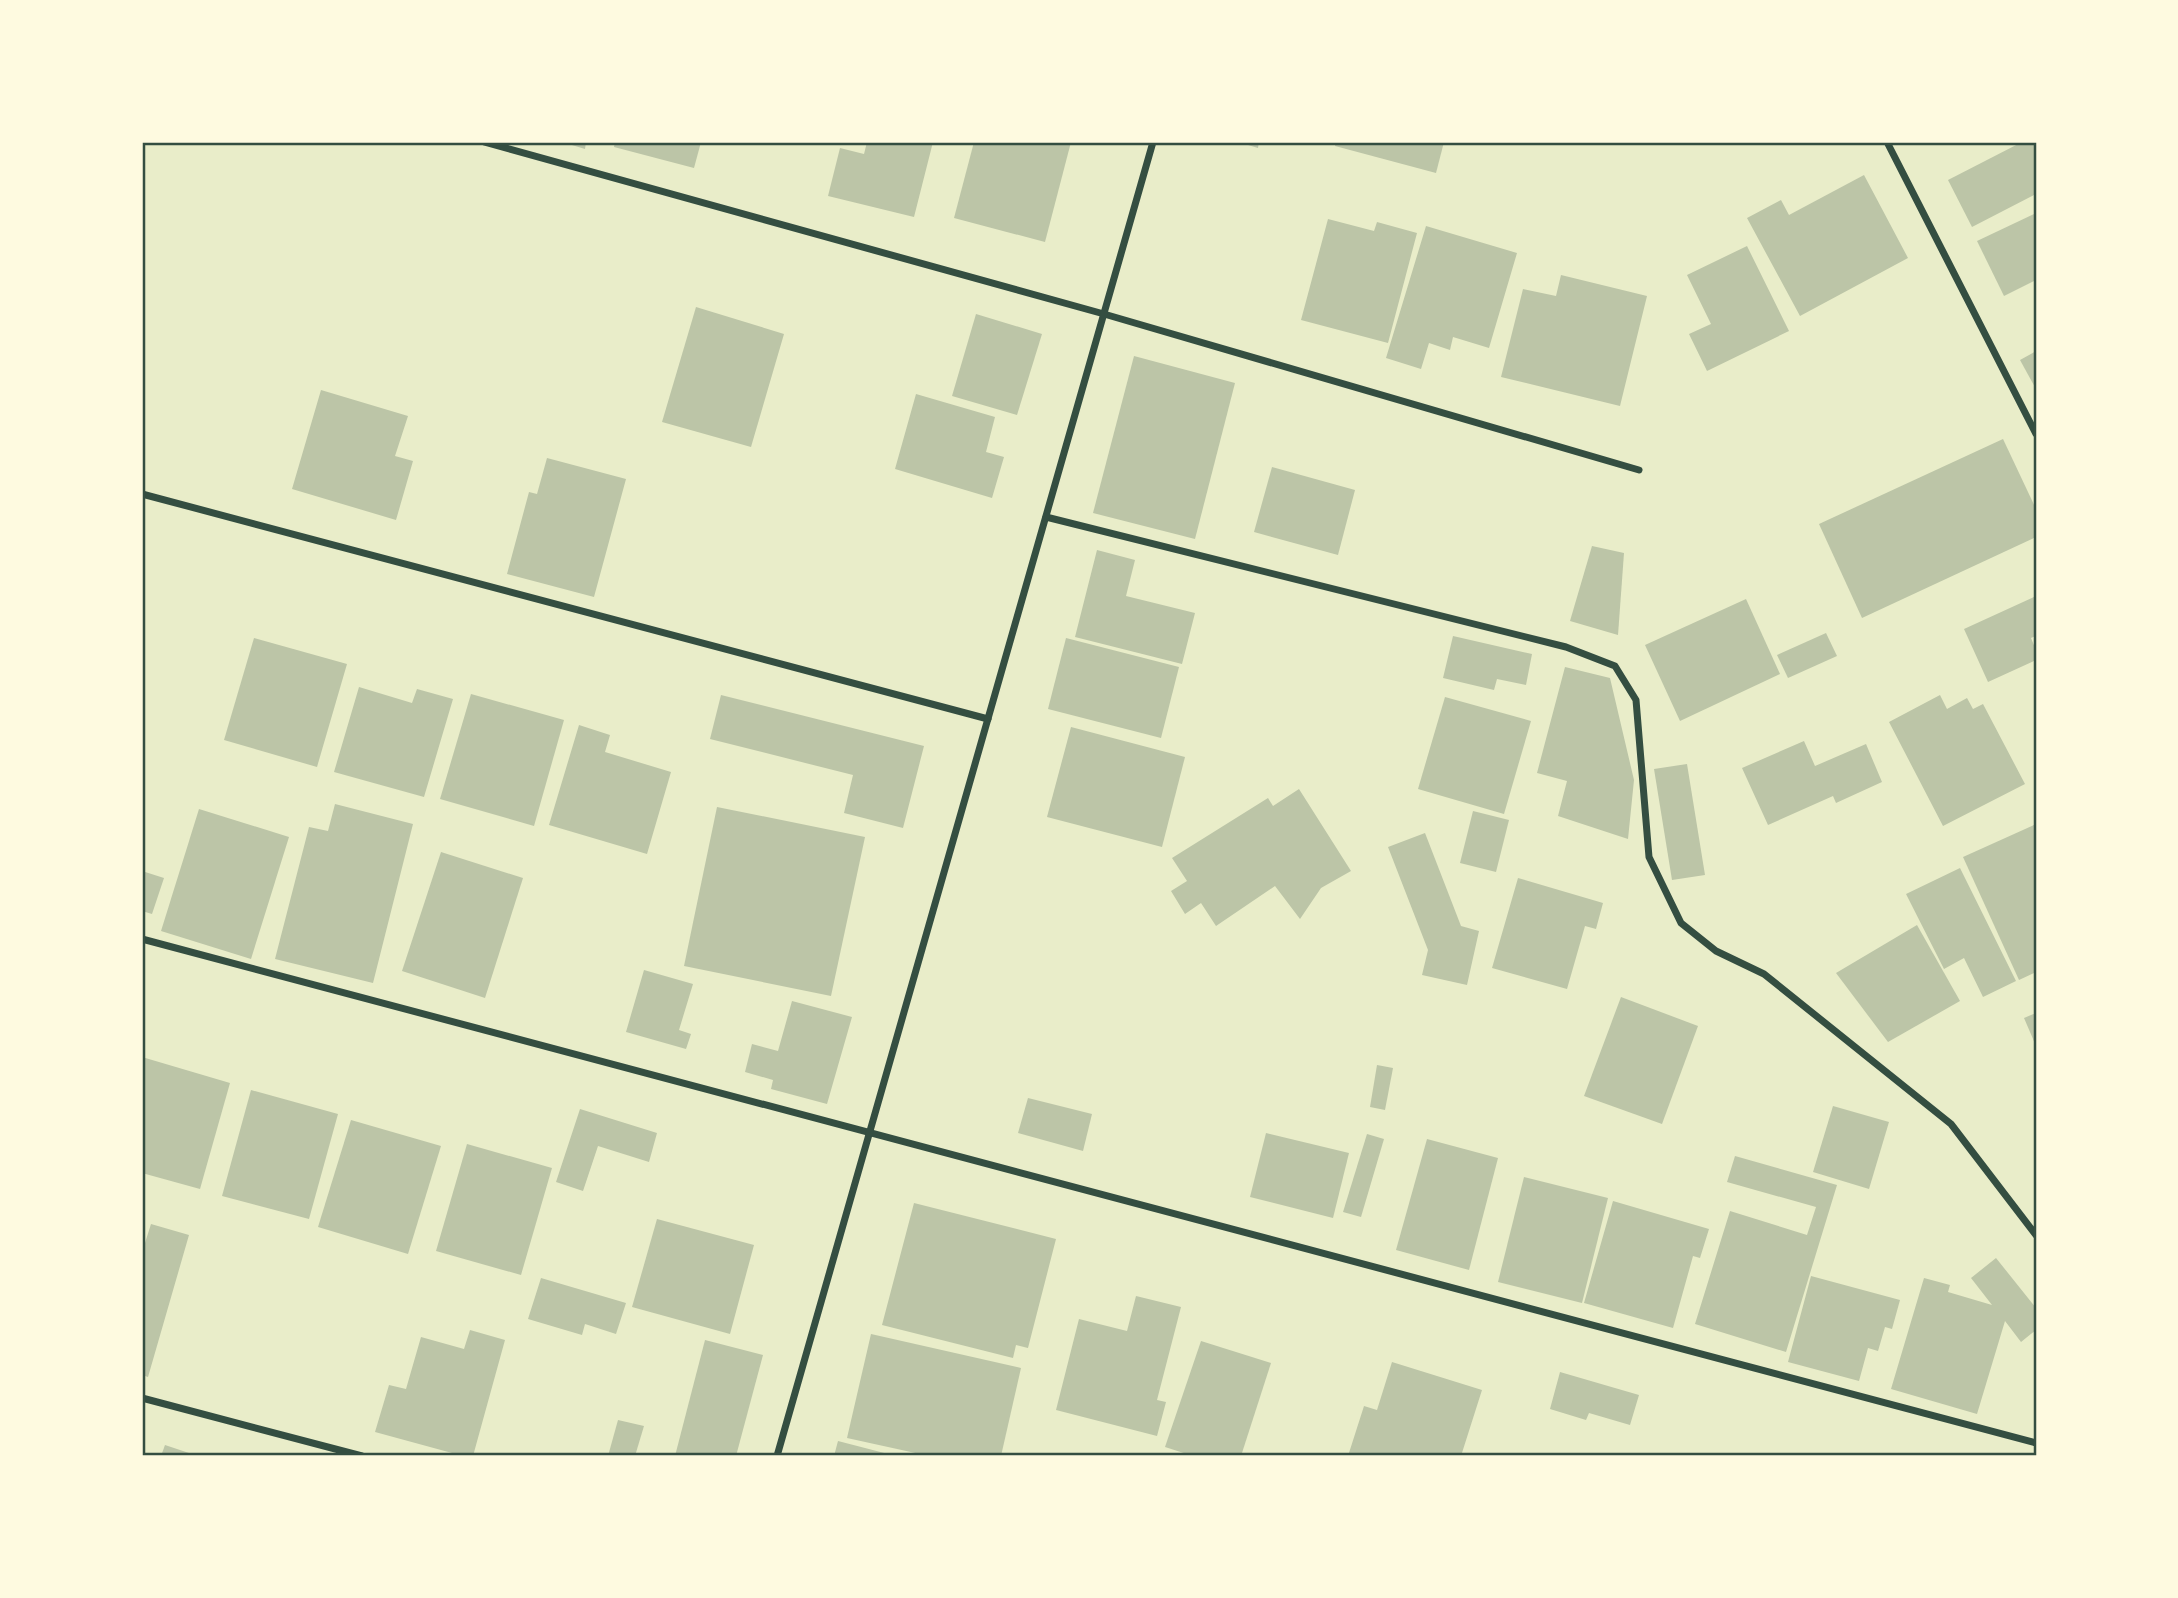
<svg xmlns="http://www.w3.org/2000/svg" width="2178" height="1598" viewBox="0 0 2178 1598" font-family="'Zilla Slab',serif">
<rect width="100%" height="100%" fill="#e9edc9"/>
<g fill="#bcc5a7">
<path d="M 562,142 L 586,142 L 585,149 Z"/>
<path d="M 615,142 L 701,142 L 694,168 L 614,147 Z"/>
<path d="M 867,142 L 933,142 L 914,217 L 828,196 L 840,148 L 864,154 Z"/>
<path d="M 974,142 L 1071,142 L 1045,242 L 954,218 Z"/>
<path d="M 1238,142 L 1259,142 L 1258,148 Z"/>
<path d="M 1336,142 L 1444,142 L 1436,173 L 1335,146 Z"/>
<path d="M 2022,142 L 2036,142 L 2036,194 L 1972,227 L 1948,180 Z"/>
<path d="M 1864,175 L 1908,258 L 1800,316 L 1747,218 L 1781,200 L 1789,215 Z"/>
<path d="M 2036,213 L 2036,280 L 2004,296 L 1977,241 Z"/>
<path d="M 1328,219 L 1374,231 L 1377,222 L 1417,233 L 1388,343 L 1301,320 Z"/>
<path d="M 1426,226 L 1517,253 L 1489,348 L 1453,337 L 1450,350 L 1429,343 L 1421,369 L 1386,358 Z"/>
<path d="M 1747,246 L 1789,331 L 1707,371 L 1689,334 L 1711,324 L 1687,275 Z"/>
<path d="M 1561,275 L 1647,296 L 1620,406 L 1501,377 L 1523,289 L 1556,296 Z"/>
<path d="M 696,307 L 784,334 L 751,447 L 662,422 Z"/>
<path d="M 976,314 L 1042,334 L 1017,415 L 952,396 Z"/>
<path d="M 2036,351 L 2036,389 L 2020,360 Z"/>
<path d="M 1134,356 L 1235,383 L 1195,539 L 1093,513 Z"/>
<path d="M 321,390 L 408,416 L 395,456 L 413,461 L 396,520 L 292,489 Z"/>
<path d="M 916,394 L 995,417 L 986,452 L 1004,457 L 992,498 L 895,469 Z"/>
<path d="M 2003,439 L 2036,509 L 2036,537 L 1862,618 L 1819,524 Z"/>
<path d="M 547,458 L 626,479 L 594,597 L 507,574 L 529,492 L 537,494 Z"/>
<path d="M 1272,467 L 1355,490 L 1338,555 L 1254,532 Z"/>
<path d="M 1592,546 L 1624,553 L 1618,635 L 1570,621 Z"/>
<path d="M 1097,550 L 1135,560 L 1126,596 L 1195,613 L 1182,664 L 1075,637 Z"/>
<path d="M 2036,596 L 2036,636 L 2031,638 L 2036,650 L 2036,660 L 1988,682 L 1964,629 Z"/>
<path d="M 1746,599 L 1780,674 L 1680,721 L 1645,645 Z"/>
<path d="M 1826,633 L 1837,656 L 1788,678 L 1777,655 Z"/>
<path d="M 1453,636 L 1532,654 L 1526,685 L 1497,679 L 1494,690 L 1443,678 Z"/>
<path d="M 254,638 L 347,664 L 317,767 L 224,740 Z"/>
<path d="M 1066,638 L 1179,667 L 1161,738 L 1048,709 Z"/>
<path d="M 1565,667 L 1610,678 L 1634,780 L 1628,839 L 1558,816 L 1567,781 L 1537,773 Z"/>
<path d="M 359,687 L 412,703 L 417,689 L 453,699 L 424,797 L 334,772 Z"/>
<path d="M 471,694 L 564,720 L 534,826 L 440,799 Z"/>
<path d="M 721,695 L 924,746 L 903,828 L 844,813 L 853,775 L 710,739 Z"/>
<path d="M 1940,695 L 1947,709 L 1967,698 L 1973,709 L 1983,704 L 2025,784 L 1943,826 L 1889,722 Z"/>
<path d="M 1445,697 L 1531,721 L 1504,814 L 1418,789 Z"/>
<path d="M 579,725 L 610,735 L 605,752 L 671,772 L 647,854 L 549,825 Z"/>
<path d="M 1071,727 L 1185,757 L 1162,847 L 1047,817 Z"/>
<path d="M 1804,741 L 1815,766 L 1866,744 L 1882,782 L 1836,803 L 1833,796 L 1768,825 L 1742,768 Z"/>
<path d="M 1687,764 L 1705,875 L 1672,880 L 1654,769 Z"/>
<path d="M 1299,789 L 1351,871 L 1321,888 L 1300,919 L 1275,886 L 1216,926 L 1201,903 L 1185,914 L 1171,891 L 1187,881 L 1172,858 L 1268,798 L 1273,806 Z"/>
<path d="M 335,804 L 413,824 L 373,983 L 275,959 L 309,827 L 328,831 Z"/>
<path d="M 717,807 L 865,837 L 831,996 L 684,966 Z"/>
<path d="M 199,809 L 289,837 L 251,959 L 161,931 Z"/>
<path d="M 1473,811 L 1509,820 L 1496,872 L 1460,863 Z"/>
<path d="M 2036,824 L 2036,972 L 2019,980 L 1963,857 Z"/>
<path d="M 1425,833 L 1461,926 L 1479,931 L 1467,985 L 1422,975 L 1428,950 L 1388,847 Z"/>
<path d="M 441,852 L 523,878 L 485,998 L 402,971 Z"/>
<path d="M 1960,868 L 2016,981 L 1983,997 L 1964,958 L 1944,969 L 1906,894 Z"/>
<path d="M 142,871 L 164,878 L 152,914 L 142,911 Z"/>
<path d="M 1518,878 L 1603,903 L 1596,929 L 1585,926 L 1567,989 L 1492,968 Z"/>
<path d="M 1917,925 L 1960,1001 L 1888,1042 L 1836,973 Z"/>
<path d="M 644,970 L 693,984 L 679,1030 L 691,1034 L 686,1049 L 626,1032 Z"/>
<path d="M 1621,997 L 1698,1026 L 1662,1124 L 1584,1096 Z"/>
<path d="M 792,1001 L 852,1017 L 827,1104 L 771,1089 L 773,1080 L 745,1072 L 752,1044 L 778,1051 Z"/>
<path d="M 2036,1013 L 2036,1046 L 2024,1018 Z"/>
<path d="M 142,1057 L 230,1083 L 200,1189 L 142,1173 Z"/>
<path d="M 1377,1065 L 1393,1068 L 1385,1110 L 1370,1107 Z"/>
<path d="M 251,1090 L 338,1114 L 309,1219 L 222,1196 Z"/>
<path d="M 1028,1098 L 1092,1114 L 1083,1151 L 1018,1133 Z"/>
<path d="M 1833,1106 L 1889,1122 L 1869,1189 L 1813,1172 Z"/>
<path d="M 580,1109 L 657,1133 L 649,1162 L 598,1146 L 583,1191 L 556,1182 Z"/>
<path d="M 351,1120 L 441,1146 L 408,1254 L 318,1227 Z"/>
<path d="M 1266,1133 L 1349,1153 L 1333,1218 L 1250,1197 Z"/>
<path d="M 1367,1134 L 1384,1139 L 1361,1217 L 1343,1212 Z"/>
<path d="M 1427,1139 L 1498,1158 L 1469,1270 L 1396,1250 Z"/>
<path d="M 467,1144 L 552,1168 L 521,1275 L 436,1251 Z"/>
<path d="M 1735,1156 L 1837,1185 L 1786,1352 L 1695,1324 L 1730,1211 L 1807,1235 L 1816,1207 L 1727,1182 Z"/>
<path d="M 1524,1177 L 1608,1198 L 1582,1303 L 1498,1282 Z"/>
<path d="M 1613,1201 L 1709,1229 L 1700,1258 L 1693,1256 L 1673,1328 L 1584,1303 Z"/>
<path d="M 914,1203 L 1056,1239 L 1028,1348 L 1016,1345 L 1013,1358 L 882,1325 Z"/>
<path d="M 657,1219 L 754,1245 L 730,1334 L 632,1307 Z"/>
<path d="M 151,1224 L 189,1235 L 148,1377 L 142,1375 L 142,1242 L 145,1243 Z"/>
<path d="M 1996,1258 L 2036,1308 L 2036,1330 L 2021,1342 L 2005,1321 L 1977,1414 L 1891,1389 L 1924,1278 L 1950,1285 L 1948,1292 L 1992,1305 L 1971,1278 Z"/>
<path d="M 1811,1276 L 1900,1300 L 1892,1329 L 1885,1327 L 1878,1351 L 1868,1348 L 1859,1381 L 1788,1362 Z"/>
<path d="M 541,1278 L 626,1303 L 616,1334 L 585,1324 L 582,1335 L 528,1319 Z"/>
<path d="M 1136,1296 L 1181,1307 L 1157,1400 L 1166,1402 L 1157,1436 L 1056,1410 L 1079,1319 L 1127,1331 Z"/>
<path d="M 470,1330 L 505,1340 L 473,1456 L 463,1456 L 375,1432 L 389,1385 L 406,1389 L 421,1337 L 464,1349 Z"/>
<path d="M 871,1334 L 1021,1368 L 1001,1456 L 929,1456 L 847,1438 Z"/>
<path d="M 705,1340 L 763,1355 L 736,1456 L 675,1456 Z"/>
<path d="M 1201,1341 L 1271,1363 L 1241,1456 L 1193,1456 L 1165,1447 Z"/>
<path d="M 1392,1362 L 1482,1390 L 1461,1456 L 1348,1456 L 1364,1406 L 1377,1410 Z"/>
<path d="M 1560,1372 L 1639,1395 L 1630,1425 L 1589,1413 L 1586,1420 L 1550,1409 Z"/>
<path d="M 618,1420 L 644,1426 L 635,1456 L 608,1456 Z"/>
<path d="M 838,1441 L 892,1455 L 892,1456 L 834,1456 Z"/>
<path d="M 165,1445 L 198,1456 L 161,1456 Z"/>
</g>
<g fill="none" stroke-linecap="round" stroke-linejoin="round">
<g stroke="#344e41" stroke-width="7">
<path d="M 484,142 L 1104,314 L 1639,470"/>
<path d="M 1887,142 L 2036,434"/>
<path d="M 142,494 L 988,719"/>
<path d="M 1046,517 L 1566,647 L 1615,666 L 1636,700 L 1649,857 L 1681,923 L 1716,951 L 1764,974 L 1951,1124 L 2036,1235"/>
<path d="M 142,939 L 2036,1443"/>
<path d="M 142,1398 L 362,1456"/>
<path d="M 777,1456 L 1153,142"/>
</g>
</g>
<rect width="2178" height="1598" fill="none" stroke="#fefae0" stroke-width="287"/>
<rect x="144" y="144" width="1891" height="1310" fill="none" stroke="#344e41" stroke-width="2.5"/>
</svg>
